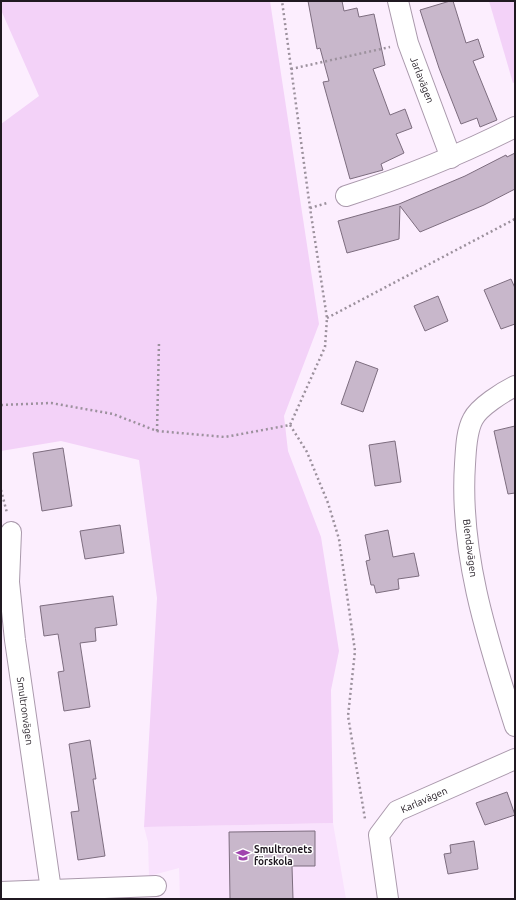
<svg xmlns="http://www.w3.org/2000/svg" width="516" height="900" viewBox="0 0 516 900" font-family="Ubuntu,sans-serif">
<rect width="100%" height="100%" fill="#fceefe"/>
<path fill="#f9e2fd" d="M 333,823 L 346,899 L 180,899 L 179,868 L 149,876 L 148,842 L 144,827 Z"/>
<g fill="#f3d2f8">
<path d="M 1,1 L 270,1 L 319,324 L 284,416 L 288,451 L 321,537 L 339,651 L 331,690 L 333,823 L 144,827 L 157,598 L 139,460 L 61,441 L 1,451 L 1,124 L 39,96 L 1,10 Z"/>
<path d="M 489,1 L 515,1 L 515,82 L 513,83 Z"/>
</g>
<g fill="#c8b7cb" stroke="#7d6d7f">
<path d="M 308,1 L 342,1 L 344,11 L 357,8 L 359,17 L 374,14 L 385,65 L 373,69 L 390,115 L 405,109 L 412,128 L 396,134 L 404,153 L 381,164 L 383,170 L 350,179 L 323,82 L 329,81 L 320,48 L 317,49 Z"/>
<path d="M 450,1 L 453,1 L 466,43 L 478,39 L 484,57 L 473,61 L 497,120 L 480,127 L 477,118 L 461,124 L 439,68 L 420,10 Z"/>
<path d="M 515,153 L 515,189 L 484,205 L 420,232 L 400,206 L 399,239 L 347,253 L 338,221 L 399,204 L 465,176 L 506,155 L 507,157 Z"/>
<path d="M 511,279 L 515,288 L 515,324 L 501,329 L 484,290 Z"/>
<path d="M 438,296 L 448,321 L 425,331 L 414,306 Z"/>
<path d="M 356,361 L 378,369 L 363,412 L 341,404 Z"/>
<path d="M 515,426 L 515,493 L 508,494 L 494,431 Z"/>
<path d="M 395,441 L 401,482 L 375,486 L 369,445 Z"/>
<path d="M 63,448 L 72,506 L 42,511 L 33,453 Z"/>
<path d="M 120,525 L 124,553 L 85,559 L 80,531 Z"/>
<path d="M 388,530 L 393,557 L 414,553 L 419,576 L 398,579 L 399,589 L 376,593 L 374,585 L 371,585 L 366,561 L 370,560 L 365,535 Z"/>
<path d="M 113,596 L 117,625 L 95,628 L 96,641 L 80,643 L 90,707 L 64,711 L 58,672 L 64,671 L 58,634 L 44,636 L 40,606 Z"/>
<path d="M 90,740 L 96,779 L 93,779 L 105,856 L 78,860 L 71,812 L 79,811 L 69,744 Z"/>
<path d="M 507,792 L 515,815 L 485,825 L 476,803 Z"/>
<path d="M 315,831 L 315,866 L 292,866 L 293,899 L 230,899 L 229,832 Z"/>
<path d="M 474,841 L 478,869 L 448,874 L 444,854 L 451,853 L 450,845 Z"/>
</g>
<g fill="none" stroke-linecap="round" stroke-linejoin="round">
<defs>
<g id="minor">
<path d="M 398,1 L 408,43 L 451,158"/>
<path d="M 346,196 C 405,177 460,155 515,127"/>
<path d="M 515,386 C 503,392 479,407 473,419 C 466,432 466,450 465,464 C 459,554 488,641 515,726"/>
<path d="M 11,532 L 9,582 L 15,640 L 51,890"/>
<path d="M 1,892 L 156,886"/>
<path d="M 388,899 L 379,835 L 397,811 L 515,759"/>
</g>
</defs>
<use href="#minor" stroke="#aa99ac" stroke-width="22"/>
<g stroke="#9c919d" stroke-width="2.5" stroke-dasharray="2 3" stroke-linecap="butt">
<path d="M 291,69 L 390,47"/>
<path d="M 310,208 L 327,203"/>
<path d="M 327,318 L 515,219"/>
<path d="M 1,405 L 51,403 L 113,414 L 157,431 L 225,437 L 290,425 L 325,347 L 327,318 L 310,208 L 282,1"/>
<path d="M 290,425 L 307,452 L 328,503 L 339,539 L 355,651 L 348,716 L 365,819"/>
<path d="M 157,431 L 159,342"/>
<path d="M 1,490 L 7,513"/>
</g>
<use href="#minor" stroke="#fff" stroke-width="20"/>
</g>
<defs>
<symbol id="school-bare" viewBox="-9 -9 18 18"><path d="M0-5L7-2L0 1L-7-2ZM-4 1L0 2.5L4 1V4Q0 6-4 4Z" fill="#a044ae" stroke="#fff" stroke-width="2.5" paint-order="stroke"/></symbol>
</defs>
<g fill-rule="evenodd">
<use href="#school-bare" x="233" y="845" width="20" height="20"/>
</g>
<g text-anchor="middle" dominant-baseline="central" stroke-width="3" stroke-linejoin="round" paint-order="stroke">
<g font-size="10" fill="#201921" stroke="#fff">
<text transform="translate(422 80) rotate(69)">Jarlavägen</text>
<text transform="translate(470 548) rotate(83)">Blendavägen</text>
<text transform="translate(25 711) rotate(82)">Smultronvägen</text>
<text transform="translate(424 800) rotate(-24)">Karlavägen</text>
</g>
<g font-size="10" font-weight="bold" fill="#201921" stroke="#fff" text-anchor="start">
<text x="254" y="849">Smultronets<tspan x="254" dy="12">förskola</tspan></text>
</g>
</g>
<rect width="516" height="900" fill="none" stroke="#201921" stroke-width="4"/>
</svg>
